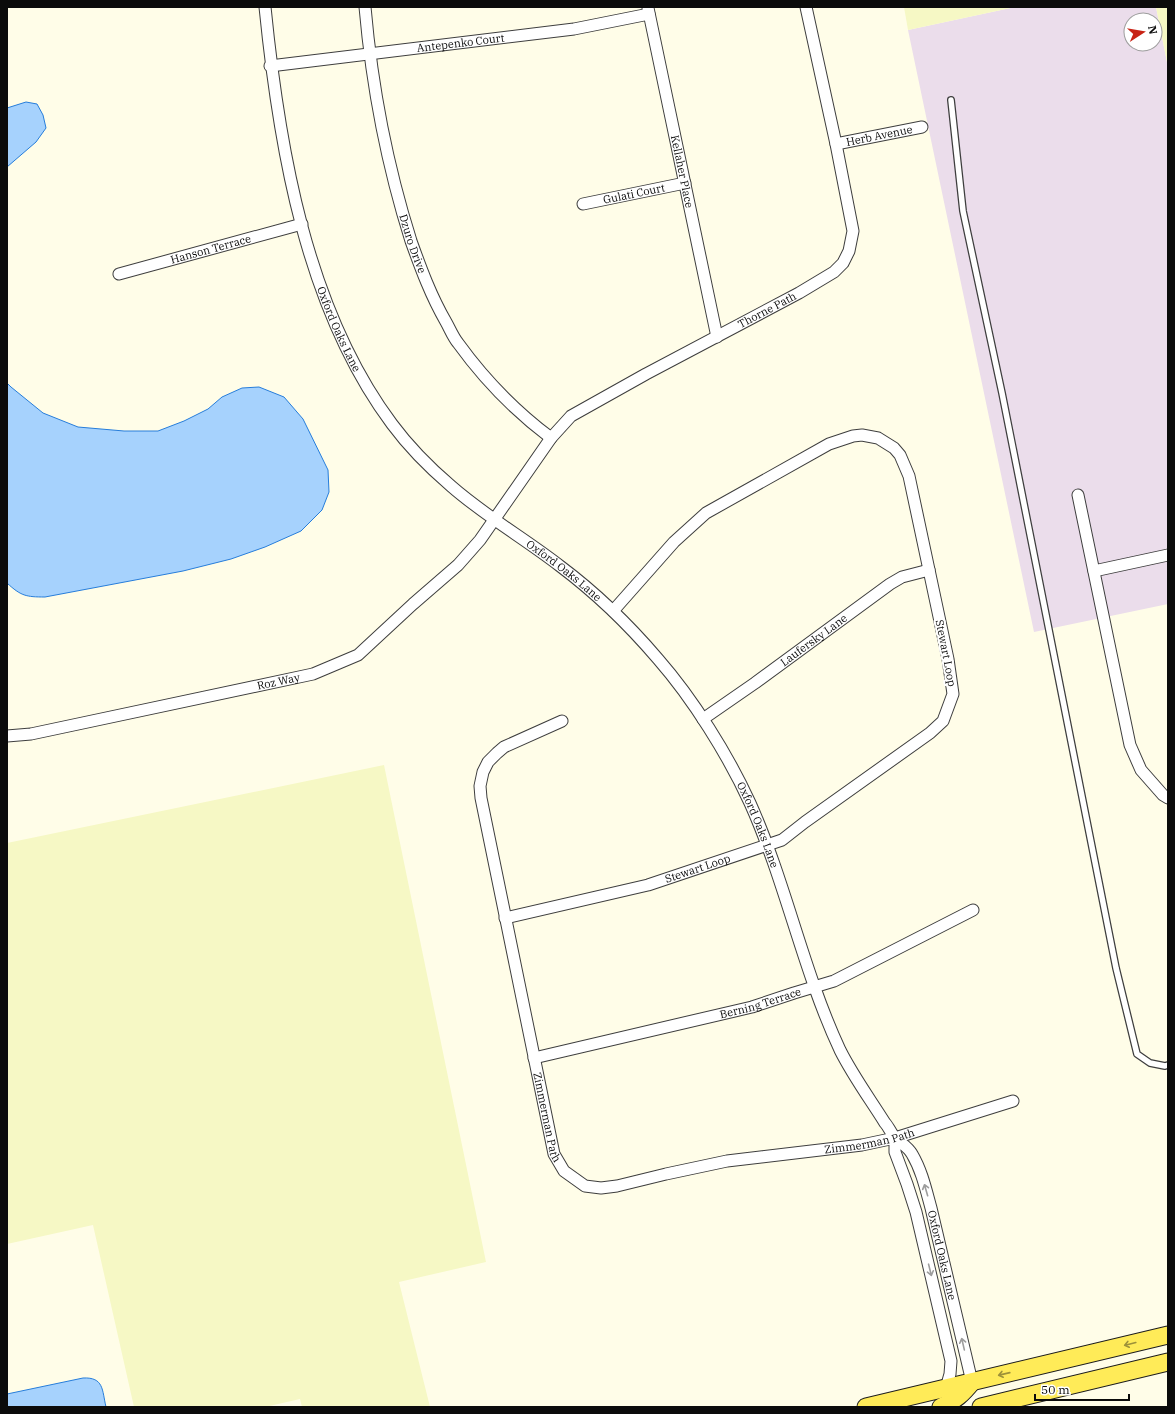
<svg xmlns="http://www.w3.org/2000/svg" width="1175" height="1414" viewBox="0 0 1175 1414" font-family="'IBM Plex Serif',serif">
<rect width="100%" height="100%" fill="#fffde8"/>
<path fill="#ebddeb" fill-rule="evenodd" d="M 1015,7 L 1156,7 L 1168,67 L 1168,604 L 1034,632 L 908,30 ZM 1131,20 L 1155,20 L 1155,44 L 1131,44 Z"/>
<g fill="#f6f8c5">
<path d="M 904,7 L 1015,7 L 908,30 Z"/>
<path d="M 1156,7 L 1168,7 L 1168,67 Z"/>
<path d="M 384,765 L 486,1262 L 399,1282 L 430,1407 L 302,1407 L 300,1399 L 265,1407 L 134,1407 L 93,1225 L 7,1244 L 7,843 Z"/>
</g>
<g fill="#a6d2fd" stroke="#267ddb">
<path d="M 26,102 L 37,104 L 43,115 L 46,128 L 36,142 L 7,167 L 7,108 Z"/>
<path d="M 7,383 L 11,387 L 43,413 L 78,427 L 124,431 L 158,431 L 184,421 L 208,409 L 222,397 L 242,388 L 259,387 L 284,397 L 303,419 L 328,470 L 329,492 L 322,510 L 301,531 L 265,547 L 231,559 L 183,571 L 45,597 C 26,597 21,596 7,583 Z"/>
<path d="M 83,1378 C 104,1377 102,1390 106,1407 L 7,1407 L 7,1394 Z"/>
</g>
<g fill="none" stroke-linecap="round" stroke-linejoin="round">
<defs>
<path id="lane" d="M 951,100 L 963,211 L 1002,393 L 1116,968 L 1137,1054 L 1150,1063 L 1165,1066 L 1168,1065"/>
<g id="street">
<path id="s1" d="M 265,7 C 279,147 306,309 392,424 C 409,447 430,468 451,486 C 485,516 524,538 560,566 C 596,593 629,625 658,659 C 693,699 728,755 750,803 C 786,883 803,971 840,1050 C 853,1076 870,1099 885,1123 C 888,1126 890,1131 893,1135 C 899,1143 907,1145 912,1154 C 922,1171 926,1190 931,1208 L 972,1382"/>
<path id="s2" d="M 365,7 C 372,87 387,165 411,241 C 421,269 431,296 446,322 C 450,329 453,337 458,343 C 484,379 515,411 551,438"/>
<path id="s3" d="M 648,8 L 717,337"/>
<path id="s4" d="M 270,66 L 574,29 L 649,14"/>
<path id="s5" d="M 836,144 L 922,127"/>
<path id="s6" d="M 583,204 L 685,183"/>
<path id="s7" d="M 119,274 L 302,224"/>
<path d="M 1078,495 L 1130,745 L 1141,770 L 1163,795 L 1168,798"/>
<path d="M 1094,571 L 1168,555"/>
<path id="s8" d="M 703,719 L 755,683 L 890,584 L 902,577 L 929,570"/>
<path id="s9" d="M 562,721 L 504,747 L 497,753 L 488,762 L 483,772 L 480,786 L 481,798 L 554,1154 L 564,1171 L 585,1186 L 601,1188 L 617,1186 L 666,1174 L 727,1161 L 862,1145 L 895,1138 L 1013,1101"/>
<path id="s10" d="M 7,736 L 31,734 L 313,674 L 358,655 L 413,604 L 458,565 L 480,540 L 551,438 L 571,416 L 646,374 L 799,293 L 834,272 L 843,263 L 849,251 L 853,231 L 836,144 L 806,7"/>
<path id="s11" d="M 505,918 L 648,885 L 782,840 L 805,822 L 930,733 L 943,721 L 953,694 L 948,659 L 909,476 L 900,455 L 894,448 L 878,438 L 862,435 L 853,436 L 829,444 L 706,513 L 674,542 L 613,611"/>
<path id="s12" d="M 534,1058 L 752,1007 L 794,993 L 834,981 L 973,910"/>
<path d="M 895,1138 L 895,1152 L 907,1184 L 916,1212 L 951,1361 L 950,1374 L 946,1388"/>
</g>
<g id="primary">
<path d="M 866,1407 L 1168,1335"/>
<path d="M 941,1407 C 955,1401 963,1393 972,1382"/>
<path d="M 981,1407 L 1168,1362"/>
</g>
</defs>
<use href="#lane" stroke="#3e3e3e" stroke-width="8"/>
<use href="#street" stroke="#3e3e3e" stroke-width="13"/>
<use href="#primary" stroke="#1c1c1c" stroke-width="19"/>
<use href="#lane" stroke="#fff" stroke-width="5.5"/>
<use href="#street" stroke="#fff" stroke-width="11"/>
<use href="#primary" stroke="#ffeb58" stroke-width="17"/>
</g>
<defs><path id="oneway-shaft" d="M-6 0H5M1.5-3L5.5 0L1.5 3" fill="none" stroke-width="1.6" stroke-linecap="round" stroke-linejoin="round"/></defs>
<g stroke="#9d9d9d">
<use href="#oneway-shaft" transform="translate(926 1190) rotate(-106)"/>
<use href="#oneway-shaft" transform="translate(930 1270) rotate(76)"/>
<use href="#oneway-shaft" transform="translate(963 1344) rotate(-103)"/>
</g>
<g stroke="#9d9139">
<use href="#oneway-shaft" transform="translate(1130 1344) rotate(166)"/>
<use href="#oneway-shaft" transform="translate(1004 1374) rotate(167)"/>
</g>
<g text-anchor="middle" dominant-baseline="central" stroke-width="4" stroke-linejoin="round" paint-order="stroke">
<g font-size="11" fill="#0b0b0b" stroke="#fff">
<text stroke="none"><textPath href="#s4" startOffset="192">Antepenko Court</textPath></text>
<text stroke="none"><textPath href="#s5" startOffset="44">Herb Avenue</textPath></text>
<text stroke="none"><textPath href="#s3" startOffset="167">Kellaher Place</textPath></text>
<text stroke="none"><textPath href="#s6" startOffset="52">Gulati Court</textPath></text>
<text stroke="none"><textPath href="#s2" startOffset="242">Dzuro Drive</textPath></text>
<text stroke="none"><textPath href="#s7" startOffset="95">Hanson Terrace</textPath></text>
<text stroke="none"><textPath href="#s10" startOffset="906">Thorne Path</textPath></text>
<text stroke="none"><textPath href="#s1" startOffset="332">Oxford Oaks Lane</textPath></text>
<text stroke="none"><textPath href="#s1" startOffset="668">Oxford Oaks Lane</textPath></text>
<text stroke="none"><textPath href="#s8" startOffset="136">Laufersky Lane</textPath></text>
<text transform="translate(946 653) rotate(79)">Stewart Loop</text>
<text stroke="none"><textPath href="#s10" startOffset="277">Roz Way</textPath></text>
<text stroke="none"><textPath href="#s1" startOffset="992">Oxford Oaks Lane</textPath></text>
<text stroke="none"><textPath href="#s11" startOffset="199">Stewart Loop</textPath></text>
<text stroke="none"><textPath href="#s12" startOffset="233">Berning Terrace</textPath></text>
<text stroke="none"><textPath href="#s9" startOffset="449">Zimmerman Path</textPath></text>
<text stroke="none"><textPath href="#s9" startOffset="821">Zimmerman Path</textPath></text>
<text stroke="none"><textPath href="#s1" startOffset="1465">Oxford Oaks Lane</textPath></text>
</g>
</g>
<rect width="1175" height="1414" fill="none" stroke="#0b0b0b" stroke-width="16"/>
<g transform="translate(1143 32) rotate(78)"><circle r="19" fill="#ffffff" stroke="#9d9d9d"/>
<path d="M0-3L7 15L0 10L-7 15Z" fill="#c82315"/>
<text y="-6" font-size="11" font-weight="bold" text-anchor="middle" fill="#0b0b0b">N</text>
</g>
<path d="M1035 1394v6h94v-6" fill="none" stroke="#0b0b0b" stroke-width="2"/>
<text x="1041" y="1394" font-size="12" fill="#0b0b0b" stroke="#ffffff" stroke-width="3" paint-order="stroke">50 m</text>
</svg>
